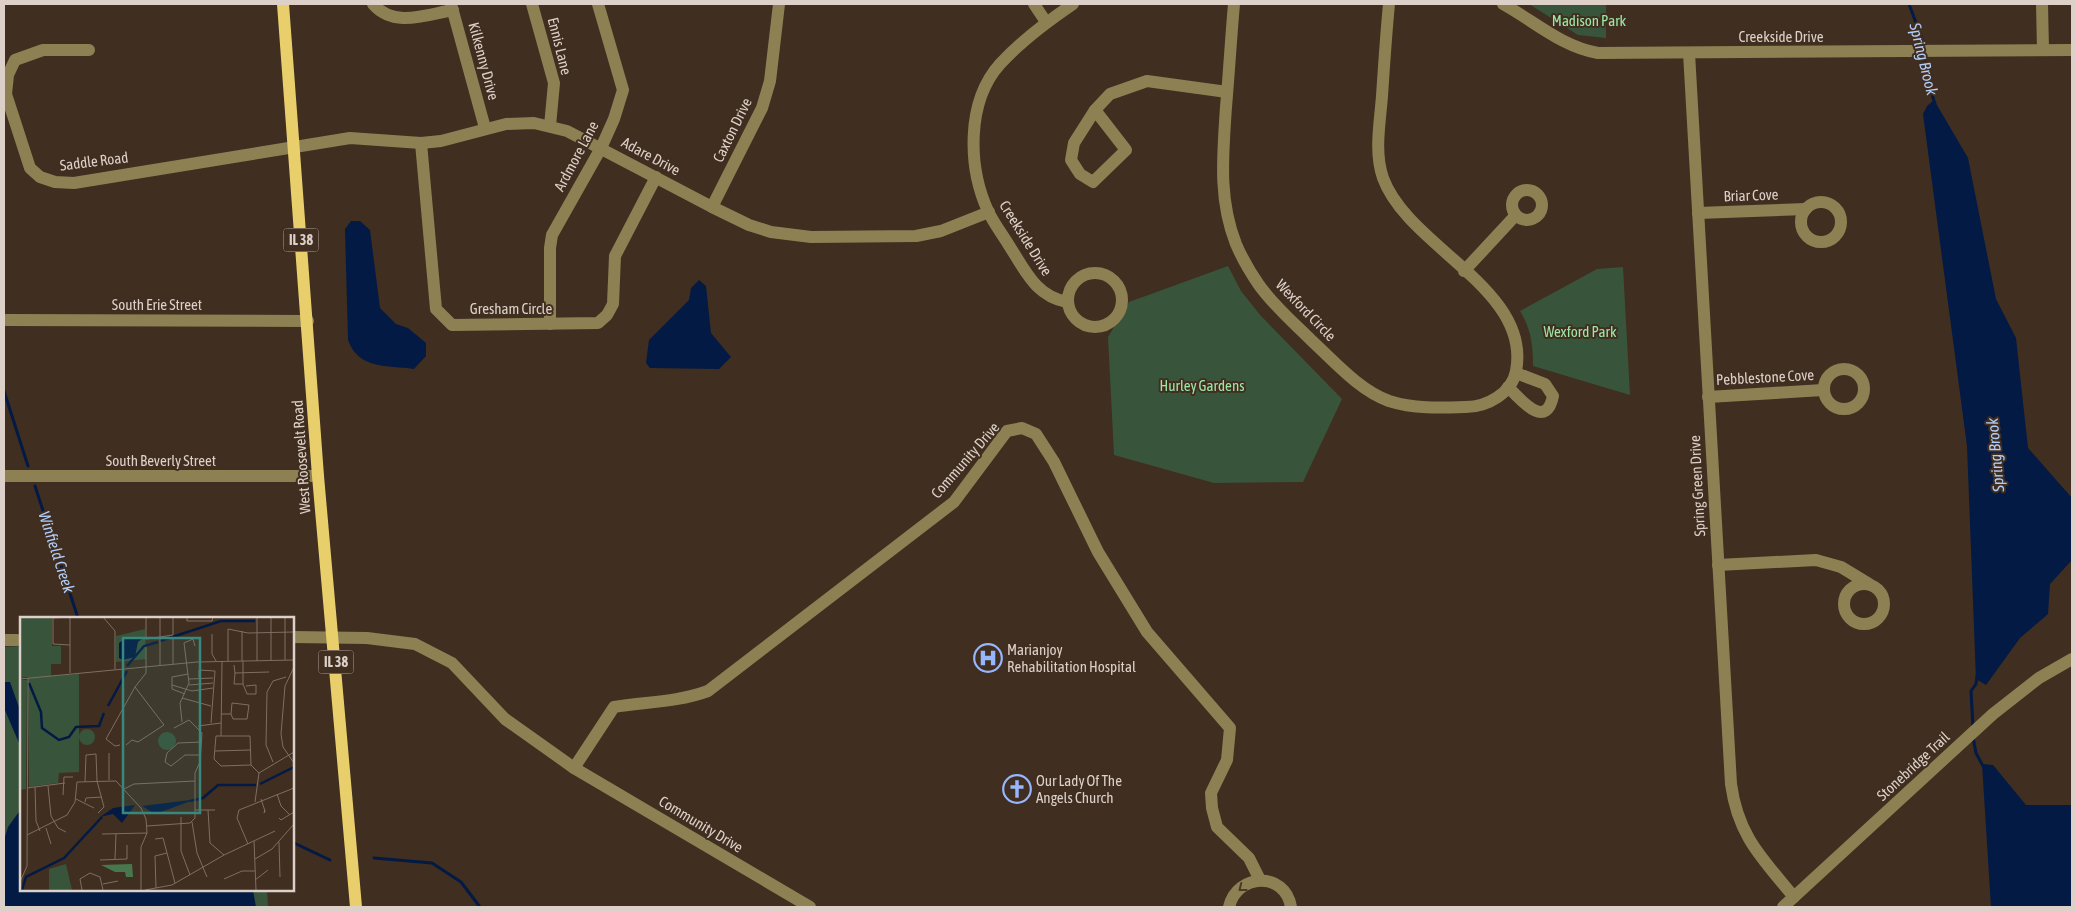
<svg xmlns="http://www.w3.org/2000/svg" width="2076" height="911" viewBox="0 0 2076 911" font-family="'Asap Condensed',sans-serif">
<rect width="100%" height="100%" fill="#402e20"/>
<g fill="#38543b">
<path d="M 1529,4 L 1606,4 L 1606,38 L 1578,35 Z"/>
<path d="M 1228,266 L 1241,291 L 1261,316 L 1342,399 L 1303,482 L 1214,483 L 1114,455 L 1108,337 L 1129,302 Z"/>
<path d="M 1623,267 L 1630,395 L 1533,366 C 1533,345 1531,329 1520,311 L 1597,269 Z"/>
<path d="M 21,646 L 21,890 L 267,890 L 268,907 L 4,907 L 4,647 Z"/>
</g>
<g fill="#021a44">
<path d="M 1934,100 L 1968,158 L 1996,299 L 2016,338 L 2028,448 L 2072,498 L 2072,560 L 2050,584 L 2048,614 L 2020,638 L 1986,685 L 1976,679 L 1967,446 L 1923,114 L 1927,106 Z"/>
<path d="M 351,221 L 360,221 L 370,230 L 380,308 L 396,324 L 408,328 L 426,343 L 426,356 L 414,369 C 387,365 359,370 348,340 L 345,229 Z"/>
<path d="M 699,280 L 706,286 L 711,333 L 731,357 L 719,369 L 650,368 L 646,363 L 649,340 L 689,300 L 691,288 Z"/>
<path d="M 4,682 L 10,682 L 21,713 L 21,755 L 19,743 L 4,708 Z"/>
<path d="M 1982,764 L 1993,765 L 2026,805 L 2072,805 L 2072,907 L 1991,907 Z"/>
<path d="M 21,809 L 21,890 L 253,890 L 256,907 L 4,907 L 4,840 L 8,827 Z"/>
</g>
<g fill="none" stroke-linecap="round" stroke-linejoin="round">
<g stroke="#021a44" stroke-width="3">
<path d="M 1909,4 L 1922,39 L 1923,48"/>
<path d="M 1924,54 L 1926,75 L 1935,104"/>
<path d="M 4,391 L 28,466"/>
<path d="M 35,486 L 78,618"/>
<path d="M 1973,728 L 1971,691 L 1976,684 L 1977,676"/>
<path d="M 1973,737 L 1976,753 L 1983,766"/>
<path d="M 292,842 L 330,860"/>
<path d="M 374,858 L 432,863 L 461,882 L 480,907"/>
</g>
<g stroke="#8d8153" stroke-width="12">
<path d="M 373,4 C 394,28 425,15 453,10"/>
<path d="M 451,4 L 485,128"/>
<path d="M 532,4 L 554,83 L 550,126"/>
<path d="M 1034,4 L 1046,22"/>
<path d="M 1234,4 C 1231,38 1229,72 1226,107 C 1223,154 1218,199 1236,244 C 1242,258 1250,272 1259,285 C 1274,306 1294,323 1312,341 C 1335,362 1359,390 1389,401 C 1414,409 1439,408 1466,407 C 1487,407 1512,393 1516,371 C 1532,289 1408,247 1383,178 C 1374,152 1380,123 1382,96 C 1384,66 1386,35 1389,4"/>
<path d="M 1503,4 C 1534,21 1562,47 1598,53 L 2072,50"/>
<path d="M 2042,4 L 2043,50"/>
<path d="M 89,50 L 43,50 L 15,60 L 8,75 L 6,94 L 30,168 L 40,177 L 55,182 L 74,183 L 350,138 L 421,143 L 441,141 L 506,124 L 534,123 L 567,131 L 712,207 L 749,225 L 771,232 L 811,237 L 916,236 L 941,231 L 989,212"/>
<path d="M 1689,53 L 1731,784 C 1738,836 1762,858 1794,897"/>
<path d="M 1095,110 L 1126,150 L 1093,182 L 1080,174 L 1071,160 L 1074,143 Z"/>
<path d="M 1095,110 L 1110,94 L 1147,81 L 1227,92"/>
<path d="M 421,143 L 436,309 L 452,325 L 598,323 L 607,315 L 613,304 L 615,256 L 656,177"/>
<circle cx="1527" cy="205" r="15"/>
<circle cx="1821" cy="222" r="20"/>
<path d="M 712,207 L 762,108 L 770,81 L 779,4"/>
<path d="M 1698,213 L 1806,209"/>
<path d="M 1464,271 L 1515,216"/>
<circle cx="1095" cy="300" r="27"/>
<path d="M 1067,302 C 1036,296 1026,272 1010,247 C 1003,235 994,224 988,211 C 968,167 966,102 1000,64 C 1021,41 1048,21 1073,4"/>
<path d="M 6,320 L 308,321"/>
<path d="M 550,324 L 550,248 L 552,235 L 601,148 L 614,119 L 623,90 L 598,4"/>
<circle cx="1844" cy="389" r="20"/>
<path d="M 1508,387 C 1520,399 1546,431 1553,396 L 1545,384 L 1516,373"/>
<path d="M 1708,397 L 1823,390"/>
<path d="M 4,476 L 318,476"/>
<path d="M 1718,565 L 1816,560 L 1841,567 L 1869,584"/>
<circle cx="1864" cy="604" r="20"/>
<path d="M 292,637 L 367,638 L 415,644 L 452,663 L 505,719 L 574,768"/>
<path d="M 4,640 L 17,640"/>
<path d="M 810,907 L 574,768 L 614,707 C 646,702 678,702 708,691 L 954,502 L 1007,431 L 1022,428 L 1036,434 L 1054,462 L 1098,552 L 1147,632 L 1230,728 L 1227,760 L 1211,793 L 1212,808 L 1217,827 L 1249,858 L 1260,880"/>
<path d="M 1229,907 C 1237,873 1285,871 1291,907"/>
<path d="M 1783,907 L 1993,714 L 2039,678 L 2072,659"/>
</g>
<path stroke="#e9cf6b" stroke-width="12" d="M 283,4 L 318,476 L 356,907"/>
</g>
<defs><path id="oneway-chevron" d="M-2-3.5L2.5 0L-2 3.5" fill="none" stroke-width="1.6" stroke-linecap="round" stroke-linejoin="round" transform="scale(1.25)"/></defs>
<use stroke="#4c3a28" href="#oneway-chevron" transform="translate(1242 888) rotate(142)"/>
<defs>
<symbol id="hospital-ring" viewBox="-11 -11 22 22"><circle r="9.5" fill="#402e20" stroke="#97b6fd" stroke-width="1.5"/><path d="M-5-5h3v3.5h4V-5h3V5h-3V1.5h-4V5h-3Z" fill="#97b6fd"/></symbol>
<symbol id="church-ring" viewBox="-11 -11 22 22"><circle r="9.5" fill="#402e20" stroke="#97b6fd" stroke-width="1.5"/><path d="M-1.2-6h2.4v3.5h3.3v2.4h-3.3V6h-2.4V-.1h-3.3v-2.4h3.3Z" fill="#97b6fd"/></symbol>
</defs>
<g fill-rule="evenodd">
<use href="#hospital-ring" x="972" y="642" width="32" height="32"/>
<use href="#church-ring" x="1001" y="773" width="32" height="32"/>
</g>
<g text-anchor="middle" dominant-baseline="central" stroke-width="4" stroke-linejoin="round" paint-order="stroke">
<g fill="#402e20" stroke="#ad9f96" stroke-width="1">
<rect x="283.5" y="228.5" width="35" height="23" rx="4"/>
<rect x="318.5" y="650.5" width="35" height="23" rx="4"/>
</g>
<g font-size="14" font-weight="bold" fill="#dcd0c8">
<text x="301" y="240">IL 38</text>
<text x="336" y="662">IL 38</text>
</g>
<g font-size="15" fill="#9de6a5" stroke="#402e20">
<text x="1589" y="20">Madison Park</text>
<text x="1580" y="331">Wexford Park</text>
<text x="1202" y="385">Hurley Gardens</text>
</g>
<g font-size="15" fill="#dcd0c8" stroke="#402e20">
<text x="1781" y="36">Creekside Drive</text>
<text transform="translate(560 46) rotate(76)">Ennis Lane</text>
<text transform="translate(484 61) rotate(75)">Kilkenny Drive</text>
<text transform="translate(732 130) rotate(-64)">Caxton Drive</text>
<text transform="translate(576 156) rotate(-62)">Ardmore Lane</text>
<text transform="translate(651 156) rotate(28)">Adare Drive</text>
<text transform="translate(94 161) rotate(-7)">Saddle Road</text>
<text transform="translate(1751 195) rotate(-2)">Briar Cove</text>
<text transform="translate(1026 238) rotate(58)">Creekside Drive</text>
<text x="157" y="304">South Erie Street</text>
<text x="511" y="308">Gresham Circle</text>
<text transform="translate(1306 310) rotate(46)">Wexford Circle</text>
<text transform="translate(1765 377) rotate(-3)">Pebblestone Cove</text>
<text transform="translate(301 457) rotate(-94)">West Roosevelt Road</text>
<text x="161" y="460">South Beverly Street</text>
<text transform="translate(965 460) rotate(-49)">Community Drive</text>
<text transform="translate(1697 486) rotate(-93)">Spring Green Drive</text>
<text transform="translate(1913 766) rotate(-43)">Stonebridge Trail</text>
<text transform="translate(701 824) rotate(31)">Community Drive</text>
</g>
<g font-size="15" fill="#dcd0c8" stroke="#402e20" text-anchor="start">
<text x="1007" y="649">Marianjoy<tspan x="1007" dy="17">Rehabilitation Hospital</tspan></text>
<text x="1036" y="780">Our Lady Of The<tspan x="1036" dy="17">Angels Church</tspan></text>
</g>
<g font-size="16" font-style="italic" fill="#b1cdf9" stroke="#402e20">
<text transform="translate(1924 59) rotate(76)">Spring Brook</text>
<text transform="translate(1995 455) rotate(-95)">Spring Brook</text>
<text transform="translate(57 552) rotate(72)">Winfield Creek</text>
</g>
</g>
<g transform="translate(20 617)">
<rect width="274" height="274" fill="#402e20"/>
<path d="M 0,0 L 32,0 L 32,29 L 41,29 L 41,47 L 31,47 L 31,59 L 59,57 L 59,155 L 39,156 L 38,166 L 9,170 L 8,60 L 0,61 ZM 125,12 L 126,42 L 96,45 L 96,19 ZM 0,63 L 7,63 L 6,172 L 0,173 ZM59 120a8 8 0 1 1 16 0a8 8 0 1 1-16 0ZM138 124a9 9 0 1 1 18 0a9 9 0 1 1-18 0ZM 46,247 L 52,273 L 29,273 L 29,252 Z" fill="#38543b"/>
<path d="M 112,247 L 113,260 L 106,260 L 105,255 L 95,255 L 81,248 Z" fill="#47784d"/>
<path d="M 106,21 L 122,22 L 118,25 L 115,40 L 103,43 L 99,41 L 99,26 ZM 171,184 L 135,197 L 122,189 L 170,183 ZM 115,188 L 102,206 L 93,197 L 80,200 L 93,191 Z" fill="#021a44"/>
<path fill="none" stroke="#021a44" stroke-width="2.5" d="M 140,24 L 201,4 L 235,4M 107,49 L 124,29 L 138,25M 9,66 L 21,95 L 22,111 L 39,123 L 49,120 L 56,110 L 79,109 L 84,96M 88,89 L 107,54M 240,167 L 274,150M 170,184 L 183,181 L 198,168 L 236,168M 2,273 L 6,260 L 44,241 L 82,200"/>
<path fill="none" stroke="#7e6f63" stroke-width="1" d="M 49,0 L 33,1 L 33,27 L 50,28M 83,0 L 95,14 L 95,52M 126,0 L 126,22M 140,0 L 140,48M 167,0 L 167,4 L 192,4 L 193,0M 237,0 L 237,44M 251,0 L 251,43M 265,0 L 265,43M 192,17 L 192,37 L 196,44M 126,22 L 153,18 L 153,0M 208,44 L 208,12 L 228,16 L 274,15M 222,44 L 222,14M 153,47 L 153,22M 214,48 L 215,56 L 249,55M 274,50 L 265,69 L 261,117 L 263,130 L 274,146M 50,56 L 50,0M 215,56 L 214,67 L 223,67 L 223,44M 179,60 L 179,53 L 195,54 L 191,106M 0,62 L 177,45 L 274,43M 169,62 L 193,61M 223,67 L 227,77 L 236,77 L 236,68 L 226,69M 152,68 L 172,74 L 193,71M 169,68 L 193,66M 115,70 L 126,56 L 126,30M 165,77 L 152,72 L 152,60 L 168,57M 162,81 L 191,89M 201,97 L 211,97 L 213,102 L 227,102 L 229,88 L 212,86 L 211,97M 162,105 L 160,86 L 169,66 L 164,26 L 173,22 L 175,29M 178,109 L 201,106M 201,119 L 202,45M 100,128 L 95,129 L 86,122 L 115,70 L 144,108 L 118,125 L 112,123 L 106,128M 195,134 L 231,133M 89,136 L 89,163M 181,138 L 165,138 L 151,149 L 145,145 L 147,136 L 158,126 L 182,125M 194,142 L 196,119 L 230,119 L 231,148 L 239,156M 194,142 L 201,149 L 231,148M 253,145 L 246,128 L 247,75 L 253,64 L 266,60M 65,165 L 66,138 L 76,137 L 77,164 L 84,190 L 78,196M 28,169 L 31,199 L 38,211 L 46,215M 15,170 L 16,204 L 20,214M 7,171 L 45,166M 104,172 L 114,167 L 175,164M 257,177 L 261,189 L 270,198M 43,178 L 44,160 L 53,160M 56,182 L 74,191M 241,182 L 245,194 L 244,196 L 245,193M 65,185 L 66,181 L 82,180M 235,185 L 239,156 L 274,135M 175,193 L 195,193M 188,193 L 190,226 L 204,238M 161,200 L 161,234 L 170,258M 259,201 L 261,203 L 274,195M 172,205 L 177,236 L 187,260M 127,209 L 170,206 L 175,201 L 175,156 L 180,145 L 182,116 L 169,103 L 154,111M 26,211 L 31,227M 82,217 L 127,216M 7,218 L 47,198 L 55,185 L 57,165 L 96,164 L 121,191 L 126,202 L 127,216 L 121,230 L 121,273M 135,222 L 143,221 L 155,266M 234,224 L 236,273M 259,225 L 260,260M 228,227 L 217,201 L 219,193 L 274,171M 95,242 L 96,217M 235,242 L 252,232 L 274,207M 80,243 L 107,242 L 107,228M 204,262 L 222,254 L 235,254M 235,263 L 248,253M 0,265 L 7,249 L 8,61M 83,267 L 98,264M 136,271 L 135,239 L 147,236M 62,273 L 60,262 L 70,256 L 80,260 L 83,273M 125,273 L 152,268 L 204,238 L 255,214"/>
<path fill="#388880" fill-opacity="0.15" stroke="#388880" stroke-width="2.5" d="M 103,21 L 180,21 L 180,196 L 103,196 Z"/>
<rect width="274" height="274" fill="none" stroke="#dcd0c8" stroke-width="2.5"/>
</g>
<rect width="2076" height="911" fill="none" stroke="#dcd0c8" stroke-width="10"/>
</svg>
